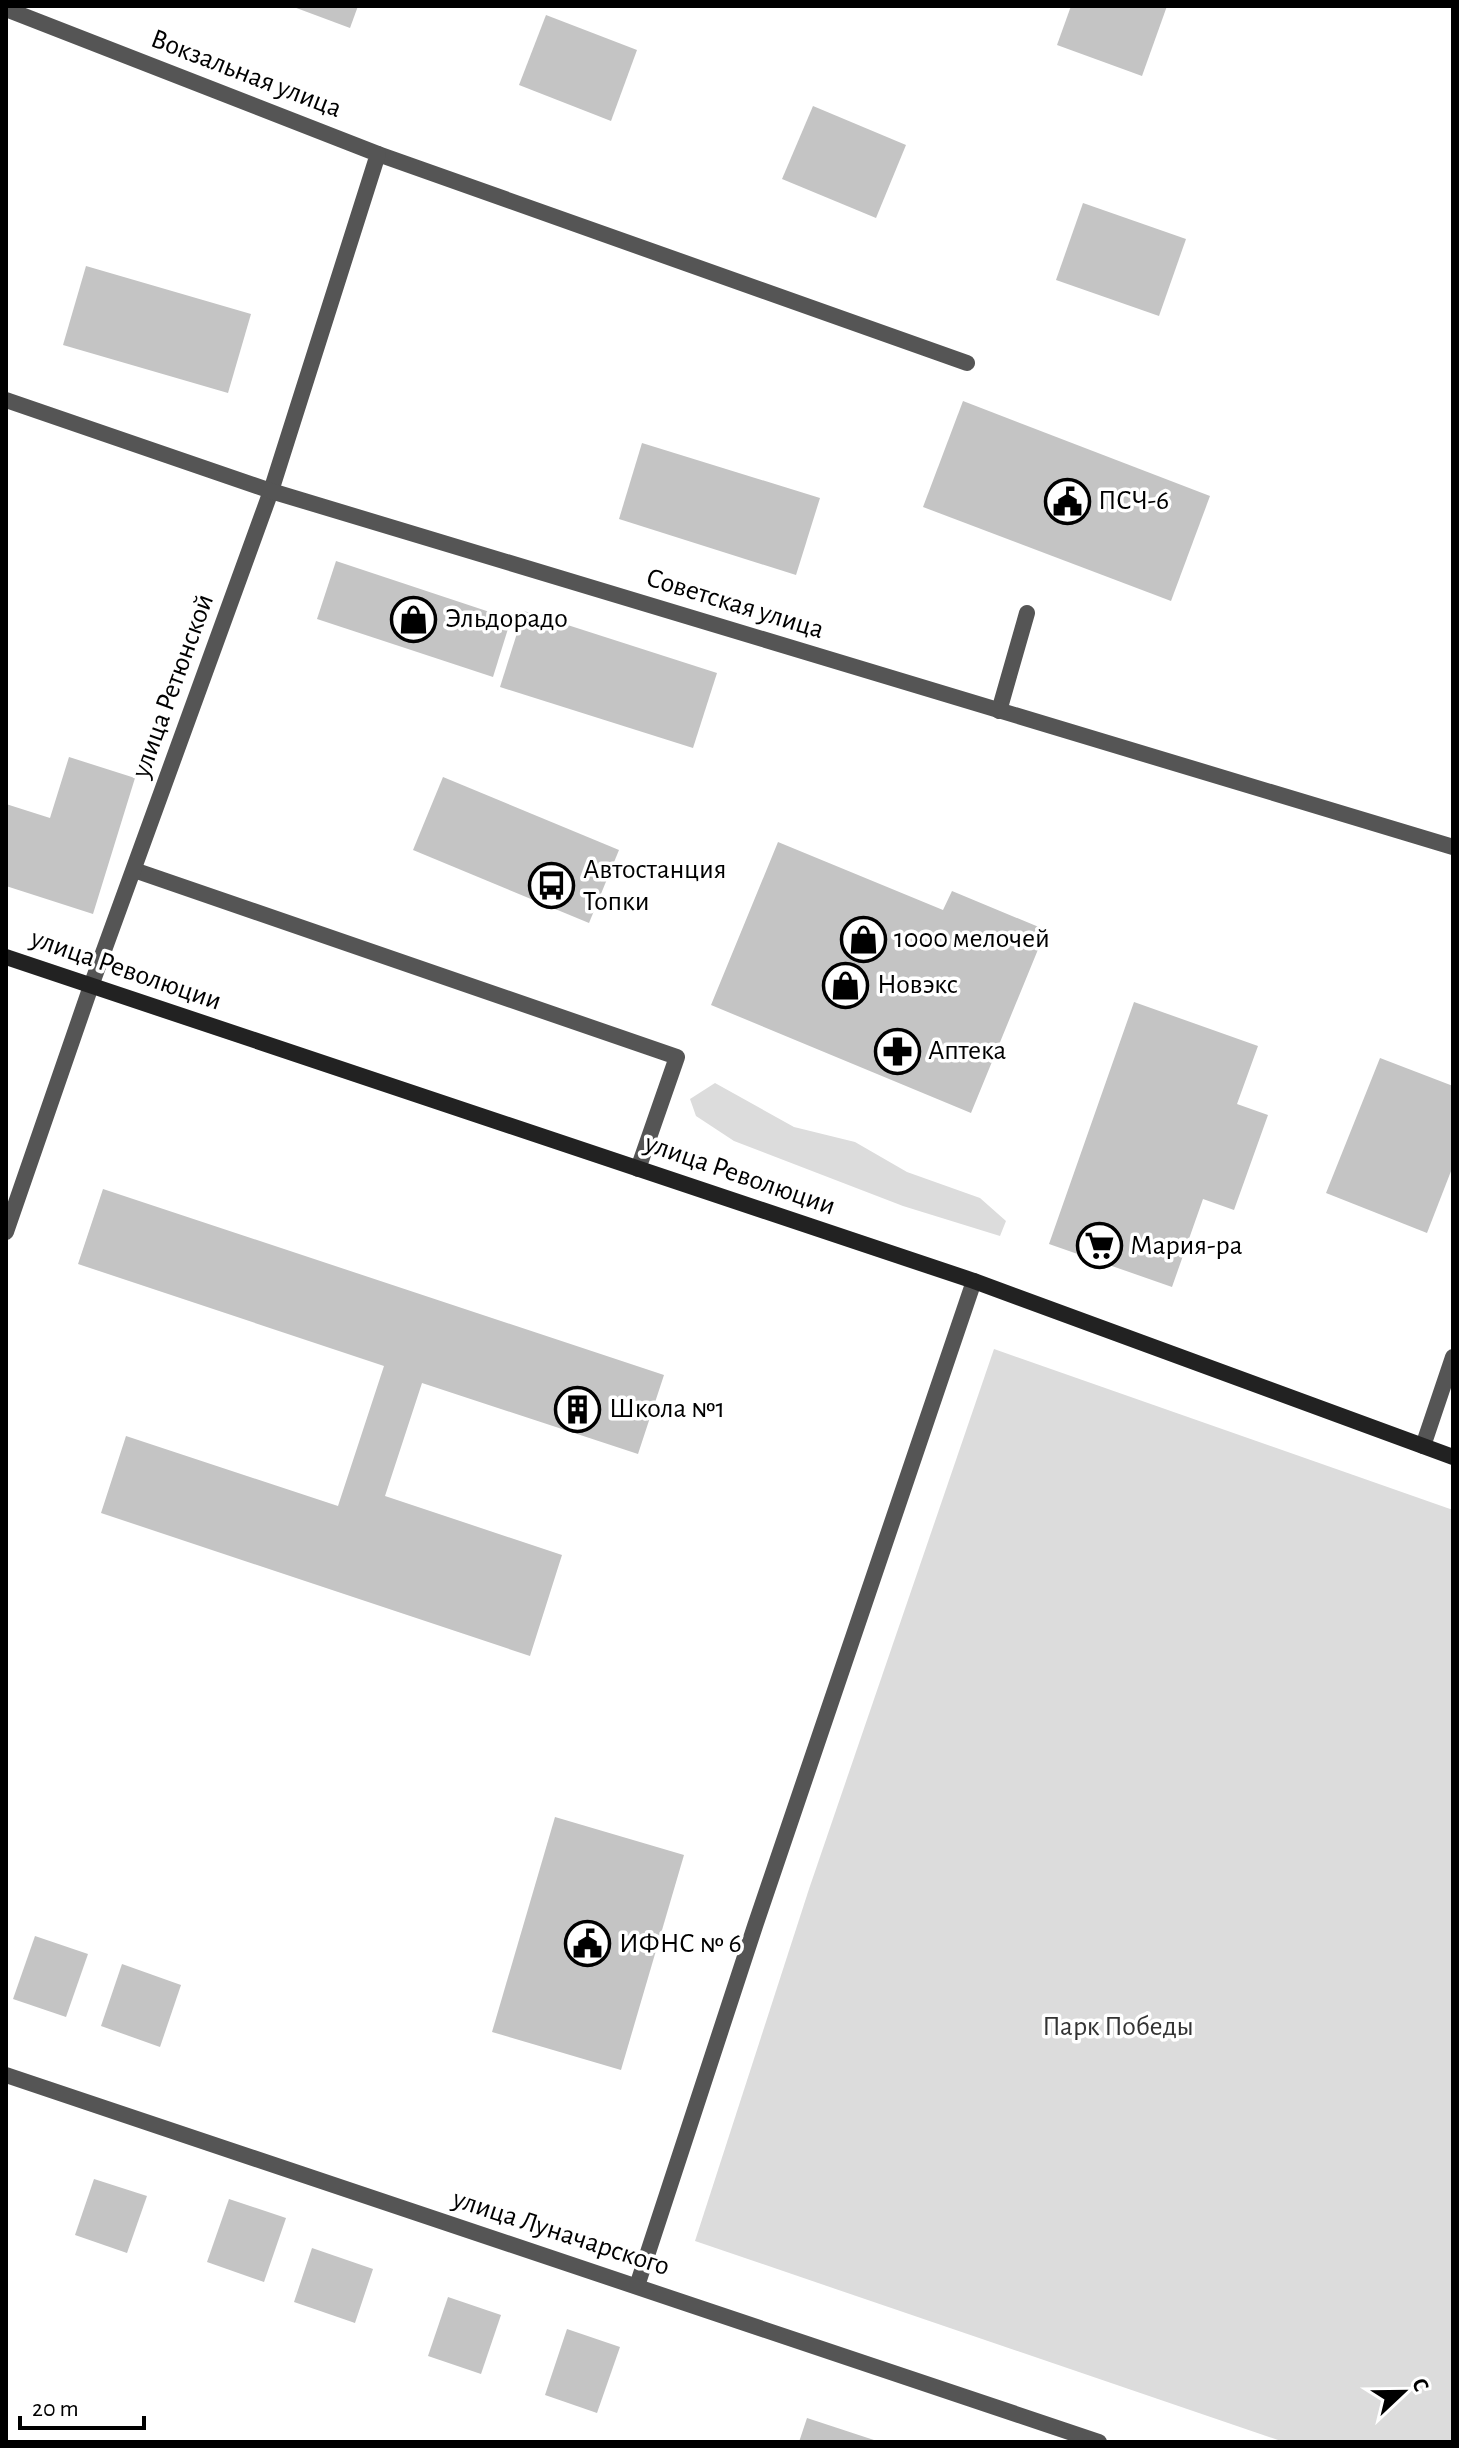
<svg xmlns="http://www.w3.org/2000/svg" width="1459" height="2448" viewBox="0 0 1459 2448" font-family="'Alegreya Sans',sans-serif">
<rect width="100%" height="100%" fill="#fff"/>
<g fill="#dcdcdc">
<path d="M 715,1083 L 794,1127 L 855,1142 L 907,1172 L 980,1198 L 1006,1221 L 1000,1236 L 903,1206 L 734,1141 L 696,1116 L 690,1099 Z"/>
<path d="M 994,1349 L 1453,1510 L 1453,2442 L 1284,2442 L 695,2241 L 809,1889 Z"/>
</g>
<g fill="#c4c4c4">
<path d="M 291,6 L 358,6 L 350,28 Z"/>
<path d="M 1071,6 L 1167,6 L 1142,76 L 1057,45 Z"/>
<path d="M 546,15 L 637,50 L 611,121 L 519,85 Z"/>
<path d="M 813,106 L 906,145 L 876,218 L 782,179 Z"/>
<path d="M 1083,203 L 1186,239 L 1159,316 L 1056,280 Z"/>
<path d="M 86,266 L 251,314 L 228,393 L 63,345 Z"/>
<path d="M 963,401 L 1210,496 L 1171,601 L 923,507 Z"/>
<path d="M 642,443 L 820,498 L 796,575 L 619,519 Z"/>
<path d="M 336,561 L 511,619 L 493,677 L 317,619 Z"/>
<path d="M 524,611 L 717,673 L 693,748 L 500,687 Z"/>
<path d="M 69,757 L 135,778 L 93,914 L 6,886 L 6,804 L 50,818 Z"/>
<path d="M 443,777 L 619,850 L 589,923 L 413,850 Z"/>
<path d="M 778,842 L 943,910 L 952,891 L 1046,930 L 971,1113 L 711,1005 Z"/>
<path d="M 1134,1002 L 1258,1046 L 1237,1104 L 1268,1115 L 1234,1210 L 1203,1199 L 1172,1287 L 1049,1244 Z"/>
<path d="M 1380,1058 L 1453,1086 L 1453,1166 L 1427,1233 L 1326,1193 Z"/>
<path d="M 103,1189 L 664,1375 L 638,1454 L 422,1383 L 385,1496 L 562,1555 L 530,1656 L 101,1513 L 126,1436 L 338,1506 L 384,1366 L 78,1264 Z"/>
<path d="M 555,1817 L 684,1855 L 621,2070 L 492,2032 Z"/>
<path d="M 35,1936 L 88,1954 L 66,2017 L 13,1999 Z"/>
<path d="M 122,1964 L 181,1985 L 160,2047 L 101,2026 Z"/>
<path d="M 94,2179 L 147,2196 L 127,2253 L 75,2235 Z"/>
<path d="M 229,2199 L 286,2218 L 264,2282 L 207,2262 Z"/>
<path d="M 312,2248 L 373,2269 L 355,2323 L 294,2302 Z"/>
<path d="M 448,2297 L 501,2315 L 481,2374 L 428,2356 Z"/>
<path d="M 567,2329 L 620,2347 L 597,2413 L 545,2395 Z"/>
<path d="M 807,2418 L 877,2441 L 877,2442 L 799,2442 Z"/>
</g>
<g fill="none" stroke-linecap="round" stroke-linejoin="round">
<g stroke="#555" stroke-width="16">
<path d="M 378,154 L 967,363"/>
<path d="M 999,711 L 1027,613"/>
<path d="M 134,870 L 677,1057 L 638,1169"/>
<path d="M 637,2286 L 755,1926 L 974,1281"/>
</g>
<g stroke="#555" stroke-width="16">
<path d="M 6,9 L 378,154 L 271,491 L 91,986 L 6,1232"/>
<path d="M 6,400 L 271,491 L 1453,847"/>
<path d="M 1423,1446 L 1453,1357"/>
<path d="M 6,2075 L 1099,2442"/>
</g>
<path stroke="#222" stroke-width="16" d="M 6,957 L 974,1281 L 1453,1457"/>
</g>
<defs>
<symbol id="civic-ring" viewBox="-11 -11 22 22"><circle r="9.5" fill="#fff" stroke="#000" stroke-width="1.5"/><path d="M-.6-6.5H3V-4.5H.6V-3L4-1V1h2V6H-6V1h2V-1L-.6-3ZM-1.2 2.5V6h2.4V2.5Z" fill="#000"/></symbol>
<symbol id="shop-ring" viewBox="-11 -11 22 22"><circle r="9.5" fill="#fff" stroke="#000" stroke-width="1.5"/><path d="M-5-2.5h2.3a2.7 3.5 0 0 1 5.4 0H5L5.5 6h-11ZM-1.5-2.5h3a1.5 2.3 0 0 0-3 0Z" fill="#000"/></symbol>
<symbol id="bus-ring" viewBox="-11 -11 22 22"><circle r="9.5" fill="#fff" stroke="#000" stroke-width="1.5"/><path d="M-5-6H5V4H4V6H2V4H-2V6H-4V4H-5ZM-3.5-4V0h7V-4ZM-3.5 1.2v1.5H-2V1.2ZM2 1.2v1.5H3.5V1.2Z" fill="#000"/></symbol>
<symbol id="pharmacy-ring" viewBox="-11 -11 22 22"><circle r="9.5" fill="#fff" stroke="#000" stroke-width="1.5"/><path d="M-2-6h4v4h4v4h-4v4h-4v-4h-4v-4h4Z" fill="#000"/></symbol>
<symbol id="supermarket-ring" viewBox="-11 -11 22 22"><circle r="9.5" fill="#fff" stroke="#000" stroke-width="1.5"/><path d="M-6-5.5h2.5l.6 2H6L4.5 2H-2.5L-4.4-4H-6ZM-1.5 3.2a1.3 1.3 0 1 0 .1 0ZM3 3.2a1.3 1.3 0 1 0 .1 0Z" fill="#000"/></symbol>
<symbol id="building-ring" viewBox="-11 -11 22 22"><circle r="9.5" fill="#fff" stroke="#000" stroke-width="1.5"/><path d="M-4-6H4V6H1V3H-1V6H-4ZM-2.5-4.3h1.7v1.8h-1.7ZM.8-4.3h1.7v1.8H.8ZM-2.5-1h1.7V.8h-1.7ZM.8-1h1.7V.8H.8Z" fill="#000"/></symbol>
</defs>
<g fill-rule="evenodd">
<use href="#civic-ring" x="1042" y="476" width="51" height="51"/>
<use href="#shop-ring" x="388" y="594" width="51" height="51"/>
<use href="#bus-ring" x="526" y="860" width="51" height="51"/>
<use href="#shop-ring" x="838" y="914" width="51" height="51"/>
<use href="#shop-ring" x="820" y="960" width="51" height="51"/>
<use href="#pharmacy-ring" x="872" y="1026" width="51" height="51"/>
<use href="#supermarket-ring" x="1074" y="1220" width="51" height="51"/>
<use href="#building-ring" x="552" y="1384" width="51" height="51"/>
<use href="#civic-ring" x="562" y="1918" width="51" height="51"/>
</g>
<g text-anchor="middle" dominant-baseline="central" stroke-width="7" stroke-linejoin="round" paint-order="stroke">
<g font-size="28" fill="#000" stroke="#fff">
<text transform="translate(246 74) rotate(21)">Вокзальная улица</text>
<text transform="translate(735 604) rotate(17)">Советская улица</text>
<text transform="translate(173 686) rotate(-70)">улица Ретюнской</text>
<text transform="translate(126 970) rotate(19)">улица Революции</text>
<text transform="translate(740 1175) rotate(19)">улица Революции</text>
<text transform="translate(561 2233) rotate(18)">улица Луначарского</text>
</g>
<g font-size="28" fill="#000" stroke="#fff" text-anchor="start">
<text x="1098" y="501">ПСЧ-6</text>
<text x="445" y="619">Эльдорадо</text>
<text x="583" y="870">Автостанция<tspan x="583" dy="32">Топки</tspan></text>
<text x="894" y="939">1000 мелочей</text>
<text x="877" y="985">Новэкс</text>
<text x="928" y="1051">Аптека</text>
<text x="1130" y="1246">Мария-ра</text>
<text x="609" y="1409">Школа №1</text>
<text x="619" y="1944">ИФНС № 6</text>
</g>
<g font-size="28" fill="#333" stroke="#fff">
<text x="1118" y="2027">Парк Победы</text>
</g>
</g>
<rect width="1459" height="2448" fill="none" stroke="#000000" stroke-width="16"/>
<g transform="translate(1403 2392) rotate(68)" stroke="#ffffff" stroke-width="6" paint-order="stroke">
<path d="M0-6L14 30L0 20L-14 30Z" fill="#000000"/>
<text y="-12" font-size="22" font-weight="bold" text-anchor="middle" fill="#000000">С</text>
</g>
<path d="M20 2416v12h124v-12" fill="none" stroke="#000000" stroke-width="4"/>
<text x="32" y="2416" font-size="24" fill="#000000" stroke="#ffffff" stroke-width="6" paint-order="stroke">20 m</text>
</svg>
